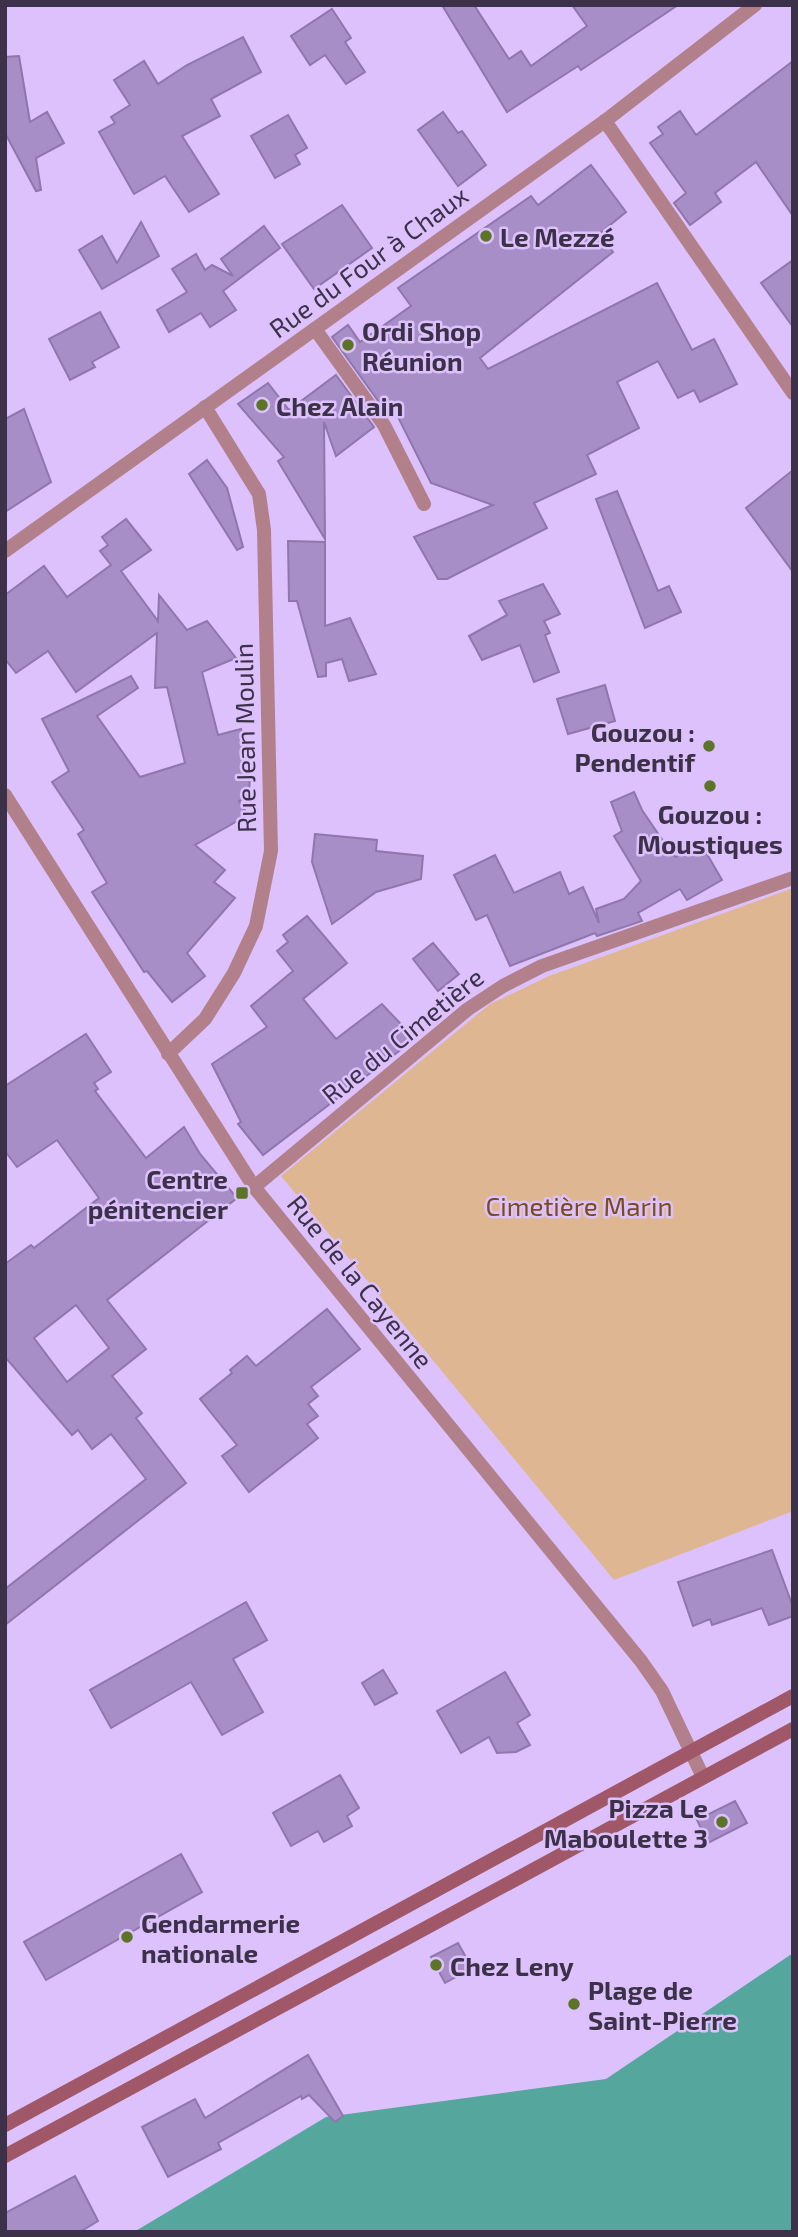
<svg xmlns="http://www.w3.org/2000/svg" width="798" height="2237" viewBox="0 0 798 2237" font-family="'Exo 2',sans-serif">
<rect width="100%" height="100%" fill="#dcc1fc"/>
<path fill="#deb792" d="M 793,888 L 793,1511 L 614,1580 L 281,1176 L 490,1004 L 549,976 Z"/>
<path fill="#55a69c" d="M 793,1953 L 793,2232 L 134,2232 L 326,2117 L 606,2079 Z"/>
<g fill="#a88ec7" stroke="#8f76ad" stroke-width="2" fill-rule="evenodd">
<path d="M 442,5 L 474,5 L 509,59 L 521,51 L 531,66 L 587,26 L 572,5 L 678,5 L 581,70 L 578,66 L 507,112 Z"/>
<path d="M 332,9 L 351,38 L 345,42 L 365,72 L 346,84 L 325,55 L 310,65 L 291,36 Z"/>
<path d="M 243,37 L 261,72 L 211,99 L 220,116 L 182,136 L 219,194 L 189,212 L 165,176 L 134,194 L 99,132 L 115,123 L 111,117 L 130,105 L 114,80 L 144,61 L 158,84 L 187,65 Z"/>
<path d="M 19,56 L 30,122 L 47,112 L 64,143 L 36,158 L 41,190 L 36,191 L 5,133 L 5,57 Z"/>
<path d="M 793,61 L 793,216 L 756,162 L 715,193 L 721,202 L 690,225 L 674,203 L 686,193 L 650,143 L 663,134 L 658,127 L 680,111 L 696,135 Z"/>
<path d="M 443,112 L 458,133 L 462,131 L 486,165 L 458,186 L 418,130 Z"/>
<path d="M 288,115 L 307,148 L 295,155 L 300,164 L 275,178 L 251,136 Z"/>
<path d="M 591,165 L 626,212 L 599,234 L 613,252 L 480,358 L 488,369 L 657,283 L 692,350 L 714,339 L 737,384 L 700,402 L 694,390 L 678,398 L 658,361 L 617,382 L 639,428 L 587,455 L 596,474 L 534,503 L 547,528 L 447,579 L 438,579 L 414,537 L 493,505 L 431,483 L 395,411 L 389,416 L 332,337 L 348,325 L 360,342 L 411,306 L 398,288 L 531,196 L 538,205 Z"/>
<path d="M 342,205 L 372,248 L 314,289 L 282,244 Z"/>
<path d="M 141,222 L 159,256 L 102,289 L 79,250 L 102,236 L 117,263 Z"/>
<path d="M 264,226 L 280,248 L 223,291 L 236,310 L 210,327 L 201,313 L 169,332 L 157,310 L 187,292 L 172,269 L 196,254 L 205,270 L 212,265 L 233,276 L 221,259 Z"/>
<path d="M 793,260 L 793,327 L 761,283 Z"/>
<path d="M 100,312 L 119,347 L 92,362 L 95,367 L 70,380 L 49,339 Z"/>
<path d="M 336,375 L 374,427 L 336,456 L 324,422 L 325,539 L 278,461 L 284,457 L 238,404 L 268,383 L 289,410 Z"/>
<path d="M 24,409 L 51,482 L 5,512 L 5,419 Z"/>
<path d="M 207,460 L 227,488 L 243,547 L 237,550 L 189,474 Z"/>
<path d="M 793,470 L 793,572 L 746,508 Z"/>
<path d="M 617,491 L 658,591 L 669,586 L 681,612 L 645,628 L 596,499 Z"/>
<path d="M 126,519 L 151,550 L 121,571 L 158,621 L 159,595 L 187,630 L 207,621 L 236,658 L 202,672 L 218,735 L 241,729 L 246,748 L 251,747 L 249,796 L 239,801 L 248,815 L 195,845 L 225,870 L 214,882 L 235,898 L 187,953 L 205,976 L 172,1002 L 147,971 L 144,972 L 92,892 L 107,883 L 78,834 L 84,830 L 52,782 L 69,771 L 42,719 L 131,676 L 138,688 L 97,716 L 140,777 L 185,763 L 167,687 L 155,688 L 157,633 L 76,692 L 48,651 L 16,673 L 5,659 L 5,595 L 44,566 L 67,597 L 111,565 L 100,551 L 108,545 L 102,537 Z"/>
<path d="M 288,541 L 325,542 L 325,626 L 350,618 L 376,674 L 349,681 L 342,659 L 326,663 L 326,676 L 318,677 L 297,601 L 289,601 Z"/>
<path d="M 543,584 L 560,614 L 544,621 L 550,633 L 545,635 L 559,672 L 534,682 L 520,645 L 482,660 L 469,636 L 507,615 L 499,601 Z"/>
<path d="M 605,685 L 615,721 L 568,734 L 557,699 Z"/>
<path d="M 634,792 L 642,810 L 672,854 L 676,857 L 700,842 L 722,880 L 687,900 L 680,889 L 638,913 L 642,921 L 597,936 L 595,933 L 510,966 L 487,915 L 476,920 L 454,875 L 495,855 L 514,893 L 560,872 L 569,894 L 583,887 L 599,923 L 596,909 L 624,899 L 641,881 L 614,836 L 622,831 L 611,802 Z"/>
<path d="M 315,834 L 377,840 L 376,851 L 423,856 L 421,879 L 376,892 L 332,924 L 312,862 Z"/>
<path d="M 307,916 L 347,963 L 303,999 L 336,1039 L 382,1004 L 415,1039 L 263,1155 L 238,1124 L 241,1122 L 212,1064 L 267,1027 L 251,1006 L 293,971 L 277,951 L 288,942 L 283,935 Z"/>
<path d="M 433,943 L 459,974 L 438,991 L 413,959 Z"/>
<path d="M 86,1034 L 111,1072 L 94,1083 L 98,1089 L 95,1091 L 146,1158 L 184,1127 L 200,1154 L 237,1198 L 107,1300 L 146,1349 L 112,1376 L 142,1413 L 136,1418 L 186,1483 L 5,1625 L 5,1589 L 146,1479 L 111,1434 L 92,1449 L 78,1430 L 72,1435 L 5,1357 L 5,1264 L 31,1245 L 34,1248 L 99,1198 L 57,1140 L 17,1167 L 5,1151 L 5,1086 ZM 76,1305 L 109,1348 L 67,1382 L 34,1338 Z"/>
<path d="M 327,1309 L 360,1349 L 311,1387 L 318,1396 L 308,1404 L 318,1416 L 307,1424 L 318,1438 L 249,1492 L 222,1456 L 237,1445 L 200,1399 L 232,1373 L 230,1370 L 247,1356 L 256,1366 Z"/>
<path d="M 772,1550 L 793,1607 L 793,1616 L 769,1625 L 762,1608 L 712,1625 L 710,1619 L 693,1626 L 678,1582 Z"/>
<path d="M 246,1602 L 267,1640 L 233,1659 L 263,1712 L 222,1735 L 191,1682 L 111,1728 L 90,1690 Z"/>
<path d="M 383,1670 L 397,1693 L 375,1705 L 362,1683 Z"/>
<path d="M 505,1672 L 530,1715 L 517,1723 L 530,1745 L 516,1752 L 497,1753 L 489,1737 L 461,1753 L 437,1711 Z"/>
<path d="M 340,1775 L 359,1808 L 347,1816 L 352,1826 L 324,1842 L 318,1831 L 291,1846 L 273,1813 Z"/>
<path d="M 735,1801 L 747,1823 L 708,1843 L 697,1820 Z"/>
<path d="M 181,1854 L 202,1892 L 46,1980 L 24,1942 Z"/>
<path d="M 458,1943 L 472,1968 L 445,1983 L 431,1957 Z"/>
<path d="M 308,2055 L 343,2116 L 335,2122 L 309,2095 L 302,2099 L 301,2096 L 218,2143 L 221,2149 L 168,2177 L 142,2127 L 195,2099 L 205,2118 Z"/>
<path d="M 75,2176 L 98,2221 L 80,2232 L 5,2232 L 5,2213 Z"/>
</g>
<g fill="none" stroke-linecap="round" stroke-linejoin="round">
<g stroke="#b2808a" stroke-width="14">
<path d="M 605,121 L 793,393"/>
<path d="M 315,329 L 384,425 L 424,504"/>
<path d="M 5,551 L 605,121 L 755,5"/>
<path d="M 5,795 L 254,1187 L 641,1661 L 662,1691 L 703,1777"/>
<path d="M 168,1054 L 205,1019 L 234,973 L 256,926 L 271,851 L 264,530 L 259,494 L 205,407"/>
<path d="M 254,1187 L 468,1009 L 503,986 L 542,966 L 793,878"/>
</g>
<g stroke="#a05869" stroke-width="14">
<path d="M 5,2125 L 793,1696"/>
<path d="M 5,2156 L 793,1729"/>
</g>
</g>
<g fill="#5b7427" stroke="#dcc1fc" stroke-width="2.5">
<circle cx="486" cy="236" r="7"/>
<circle cx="348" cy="345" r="7"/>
<circle cx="262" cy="405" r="7"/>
<circle cx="709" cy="746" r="7"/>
<circle cx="710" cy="786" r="7"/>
<rect x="235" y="1186" width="14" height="14" rx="3.5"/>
<circle cx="722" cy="1822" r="7"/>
<circle cx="127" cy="1937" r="7"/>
<circle cx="436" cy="1965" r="7"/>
<circle cx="574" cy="2004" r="7"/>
</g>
<g text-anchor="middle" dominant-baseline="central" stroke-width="5" stroke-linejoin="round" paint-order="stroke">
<g font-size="26" font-weight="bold" fill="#3c3149" stroke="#dcc1fc" text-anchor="start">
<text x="500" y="236">Le Mezzé</text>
<text x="362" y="330">Ordi Shop<tspan x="362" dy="30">Réunion</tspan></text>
<text x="276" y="405">Chez Alain</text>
<text x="695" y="731" text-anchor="end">Gouzou :<tspan x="695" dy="30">Pendentif</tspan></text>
<text x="710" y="813" text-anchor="middle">Gouzou :<tspan x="710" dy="30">Moustiques</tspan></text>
<text x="228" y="1178" text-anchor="end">Centre<tspan x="228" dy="30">pénitencier</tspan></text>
<text x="708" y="1807" text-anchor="end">Pizza Le<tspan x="708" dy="30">Maboulette 3</tspan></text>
<text x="141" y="1922">Gendarmerie<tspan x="141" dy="30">nationale</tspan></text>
<text x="450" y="1965">Chez Leny</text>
<text x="588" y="1989">Plage de<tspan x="588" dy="30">Saint-Pierre</tspan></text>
</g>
<g font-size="26" fill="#3c3149" stroke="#dcc1fc">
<text transform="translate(368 261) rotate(-36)">Rue du Four à Chaux</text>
<text transform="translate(244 738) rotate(-91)">Rue Jean Moulin</text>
<text transform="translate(402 1035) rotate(-39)">Rue du Cimetière</text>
<text transform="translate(361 1281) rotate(51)">Rue de la Cayenne</text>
</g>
<g font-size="26" fill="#794c18" stroke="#dcc1fc">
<text x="579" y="1205">Cimetière Marin</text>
</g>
</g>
<rect width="798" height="2237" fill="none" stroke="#3c3149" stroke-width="14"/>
</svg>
